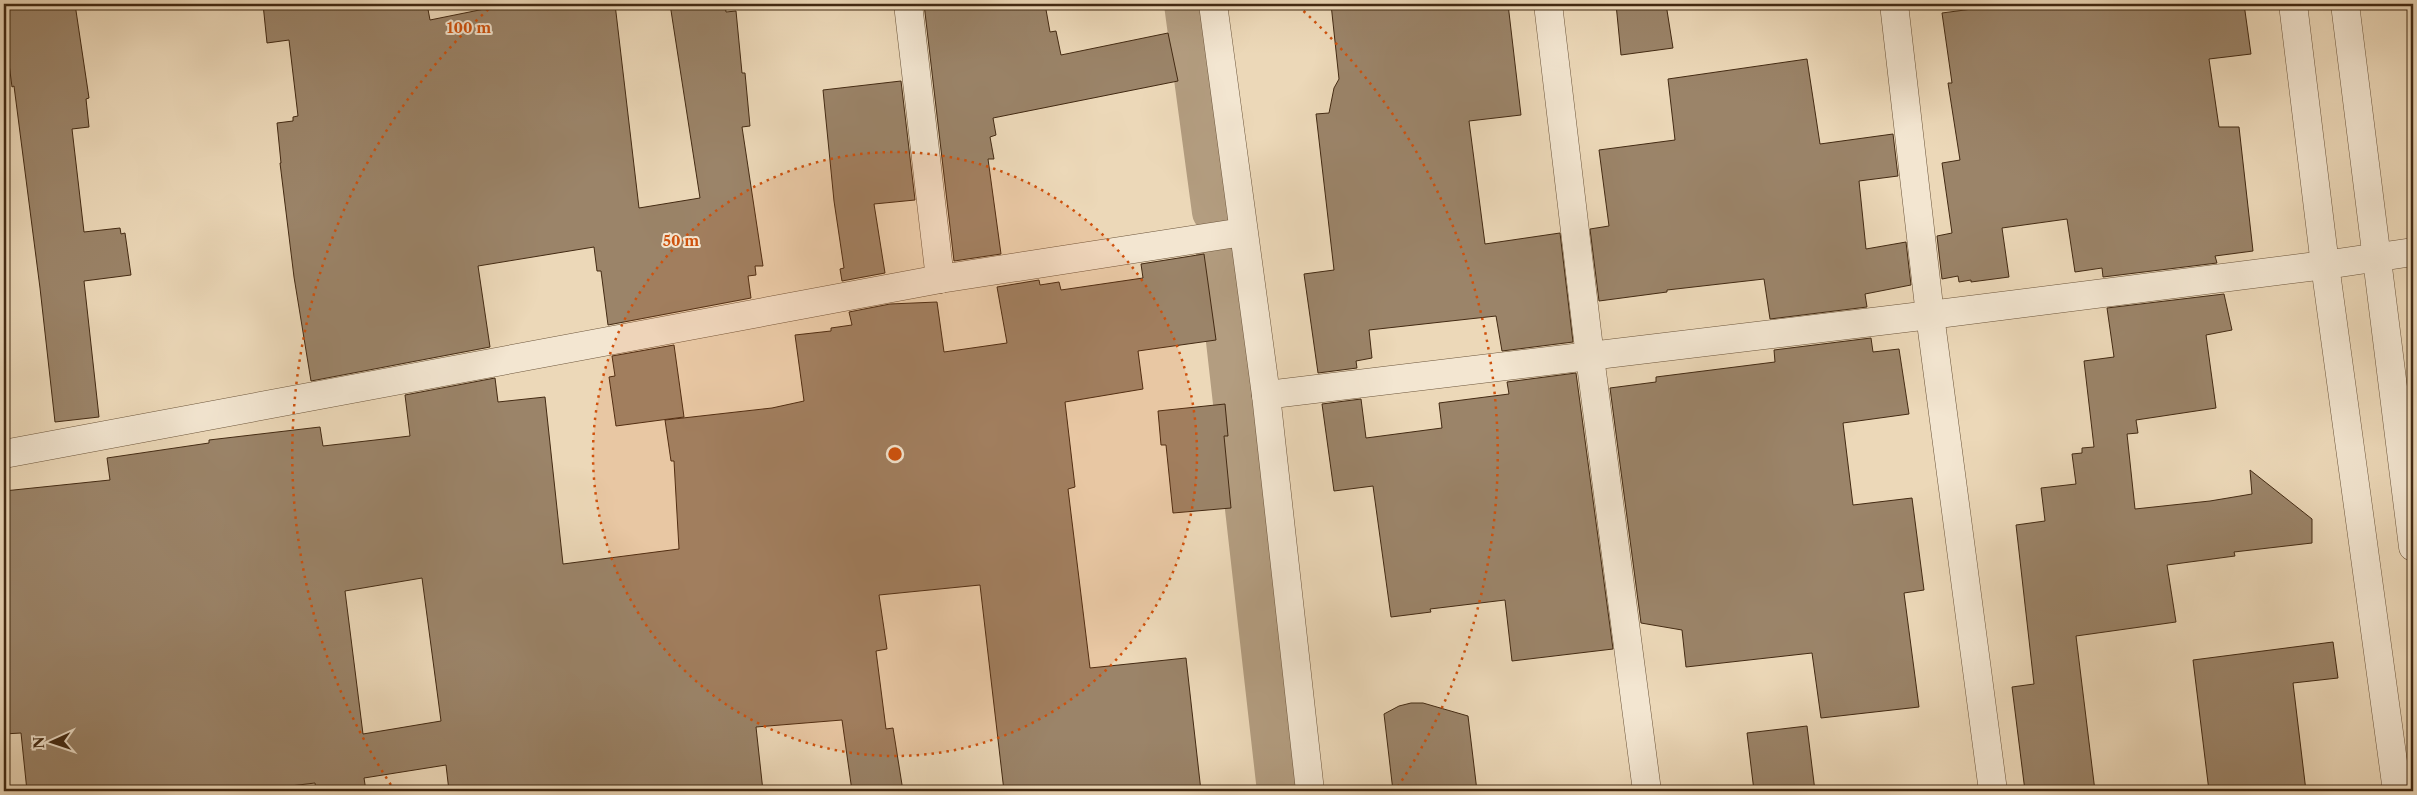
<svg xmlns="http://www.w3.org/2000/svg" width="2417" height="795" viewBox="0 0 2417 795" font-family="'Libre Caslon Text',serif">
<rect width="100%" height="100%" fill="#ecd8b8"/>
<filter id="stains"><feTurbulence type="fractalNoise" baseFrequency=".004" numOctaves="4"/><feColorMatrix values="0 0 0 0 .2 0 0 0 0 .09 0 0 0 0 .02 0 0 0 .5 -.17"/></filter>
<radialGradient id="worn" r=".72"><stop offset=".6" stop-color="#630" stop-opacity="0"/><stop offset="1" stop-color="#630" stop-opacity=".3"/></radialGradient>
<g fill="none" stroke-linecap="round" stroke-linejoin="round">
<g stroke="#b39d80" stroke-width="42">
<path d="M 1185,4 L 1213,212"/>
<path d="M 1217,253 L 1278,791"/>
</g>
</g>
<g fill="#9b8469" stroke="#432a13" fill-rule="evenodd">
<path d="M 4,4 L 75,4 L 89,98 L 86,99 L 89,127 L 72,129 L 84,232 L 120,228 L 121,234 L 125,233 L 131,275 L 84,281 L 99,417 L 55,422 L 40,288 L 14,86 L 12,87 L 4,25 Z"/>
<path d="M 263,4 L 427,4 L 430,20 L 509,4 L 615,4 L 639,208 L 700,198 L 670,4 L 725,4 L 726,12 L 736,11 L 742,73 L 745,73 L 750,126 L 742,127 L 763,266 L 755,266 L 756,275 L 748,276 L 751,298 L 608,325 L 601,271 L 597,271 L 594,247 L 478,266 L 490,347 L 311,381 L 294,277 L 280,163 L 281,163 L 277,123 L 293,121 L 293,117 L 298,116 L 289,40 L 267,43 Z"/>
<path d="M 924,4 L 1045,4 L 1050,32 L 1056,31 L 1061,55 L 1168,33 L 1178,81 L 993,118 L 996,135 L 990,137 L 994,159 L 988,159 L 1001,254 L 954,261 Z"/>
<path d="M 1331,4 L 1508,4 L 1521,115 L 1469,121 L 1485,244 L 1560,233 L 1573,342 L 1502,351 L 1496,316 L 1369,330 L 1372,358 L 1356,361 L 1357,368 L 1318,373 L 1304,274 L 1334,270 L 1316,114 L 1329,113 L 1334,88 L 1339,79 Z"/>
<path d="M 1616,4 L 1666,4 L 1673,48 L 1621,55 Z"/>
<path d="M 2010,4 L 2244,4 L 2251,54 L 2209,59 L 2219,127 L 2239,127 L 2253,251 L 2215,256 L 2217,263 L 2103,277 L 2102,268 L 2075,272 L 2067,219 L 2002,228 L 2009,277 L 1971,282 L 1971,280 L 1959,282 L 1958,276 L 1942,279 L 1937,236 L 1952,233 L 1942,163 L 1960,160 L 1948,83 L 1952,83 L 1942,13 Z"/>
<path d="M 1807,59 L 1820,144 L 1893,134 L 1898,176 L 1859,181 L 1866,249 L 1906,242 L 1911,285 L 1865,294 L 1867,307 L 1770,319 L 1764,279 L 1667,290 L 1667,292 L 1599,301 L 1590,229 L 1609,226 L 1599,150 L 1675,140 L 1668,79 Z"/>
<path d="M 901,81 L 915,200 L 874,204 L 885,273 L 842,281 L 840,269 L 844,268 L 834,201 L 823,90 Z"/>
<path d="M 1204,254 L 1216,340 L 1138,351 L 1143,389 L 1065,402 L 1075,487 L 1068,489 L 1090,668 L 1186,658 L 1201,791 L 1004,791 L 980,585 L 879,595 L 887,649 L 876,651 L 886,729 L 893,728 L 903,791 L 852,791 L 842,720 L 756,727 L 763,791 L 449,791 L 446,765 L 364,778 L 366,791 L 316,791 L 315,783 L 249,791 L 27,791 L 21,733 L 4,734 L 4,491 L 110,480 L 107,458 L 209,443 L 209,440 L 320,427 L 323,446 L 410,436 L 405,395 L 495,378 L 498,402 L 545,397 L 563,564 L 679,549 L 674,461 L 671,461 L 665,420 L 772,408 L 804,401 L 795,335 L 831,331 L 831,328 L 852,325 L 849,312 L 890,304 L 937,302 L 944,352 L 1007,343 L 997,287 L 1039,280 L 1040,285 L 1059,282 L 1061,290 L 1143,278 L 1141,264 ZM 422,578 L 441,721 L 363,734 L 345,591 Z"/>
<path d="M 2224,294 L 2232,330 L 2206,335 L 2216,408 L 2136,420 L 2138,433 L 2127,434 L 2135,509 L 2210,501 L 2252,494 L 2250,470 L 2312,519 L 2312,543 L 2234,552 L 2235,556 L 2167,565 L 2176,622 L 2076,636 L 2095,791 L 2025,791 L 2012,687 L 2034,684 L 2016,525 L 2045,521 L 2041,488 L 2076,484 L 2072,454 L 2082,453 L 2082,448 L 2094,447 L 2084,361 L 2114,357 L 2107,308 Z"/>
<path d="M 1871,338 L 1873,352 L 1899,349 L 1909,414 L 1843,423 L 1853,505 L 1912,498 L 1924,590 L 1904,593 L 1919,707 L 1821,718 L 1812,653 L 1686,667 L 1682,630 L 1641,623 L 1610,388 L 1656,382 L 1656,377 L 1775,362 L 1774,350 Z"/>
<path d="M 674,345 L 684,417 L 616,426 L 609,377 L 615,376 L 612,356 Z"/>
<path d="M 1576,373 L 1613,649 L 1512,661 L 1505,600 L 1430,609 L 1431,612 L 1391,617 L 1373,486 L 1334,491 L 1322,404 L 1361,399 L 1366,438 L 1442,428 L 1439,403 L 1509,394 L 1507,382 Z"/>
<path d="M 1225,404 L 1228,436 L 1224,436 L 1231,508 L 1173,513 L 1166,445 L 1161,445 L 1158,411 Z"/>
<path d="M 2333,642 L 2338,678 L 2293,683 L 2306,791 L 2209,791 L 2193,660 Z"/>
<path d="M 1411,703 L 1423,703 L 1468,716 L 1477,791 L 1393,791 L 1384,714 L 1399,706 Z"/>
<path d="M 1807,726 L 1815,791 L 1754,791 L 1747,733 Z"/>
</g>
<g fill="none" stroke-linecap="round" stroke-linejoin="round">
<defs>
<g id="minor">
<path d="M 908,4 L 940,279"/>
<path d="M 1213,4 L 1266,395 L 1310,791"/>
<path d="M 1548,4 L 1590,357 L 1647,791"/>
<path d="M 1894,4 L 1930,315 L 1993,791"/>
<path d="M 2293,4 L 2325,265 L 2397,791"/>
<path d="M 2345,4 L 2413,547"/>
<path d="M 1266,395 L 1930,315 L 2325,265 L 2413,252"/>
<path d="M 4,454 L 940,279 L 1243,232"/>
</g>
</defs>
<use href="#minor" stroke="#6d563c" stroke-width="29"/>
<use href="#minor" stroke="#f3e6d1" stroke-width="28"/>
</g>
<circle cx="895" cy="454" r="302" fill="#cf520d" fill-opacity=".12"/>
<g fill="none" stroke="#cf520d" stroke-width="2.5" stroke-dasharray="2.5 5">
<circle cx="895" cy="454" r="302"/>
<path d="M395 791A603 603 0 0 1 492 6M1298 6A603 603 0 0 1 1395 791"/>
</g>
<circle cx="895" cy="454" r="8" fill="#cf520d" stroke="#f3e6d1" stroke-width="2.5"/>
<g font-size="15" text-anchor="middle" font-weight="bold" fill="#cf520d" stroke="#f3e6d1" stroke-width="4" stroke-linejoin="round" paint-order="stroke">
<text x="469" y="33">100 m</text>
<text x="681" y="246">50 m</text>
</g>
<rect width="2417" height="795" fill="none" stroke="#ecd8b8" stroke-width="20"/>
<rect x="5" y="5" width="2407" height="785" fill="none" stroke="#432a13" stroke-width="2.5"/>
<rect x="10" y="10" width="2397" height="775" fill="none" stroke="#432a13"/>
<g transform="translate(52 742) rotate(267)" stroke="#f3e6d1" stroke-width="4" paint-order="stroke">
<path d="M0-4L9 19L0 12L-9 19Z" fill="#432a13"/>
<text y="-8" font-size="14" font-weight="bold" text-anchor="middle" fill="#432a13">N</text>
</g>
<rect width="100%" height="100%" filter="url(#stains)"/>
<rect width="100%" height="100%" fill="url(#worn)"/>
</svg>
